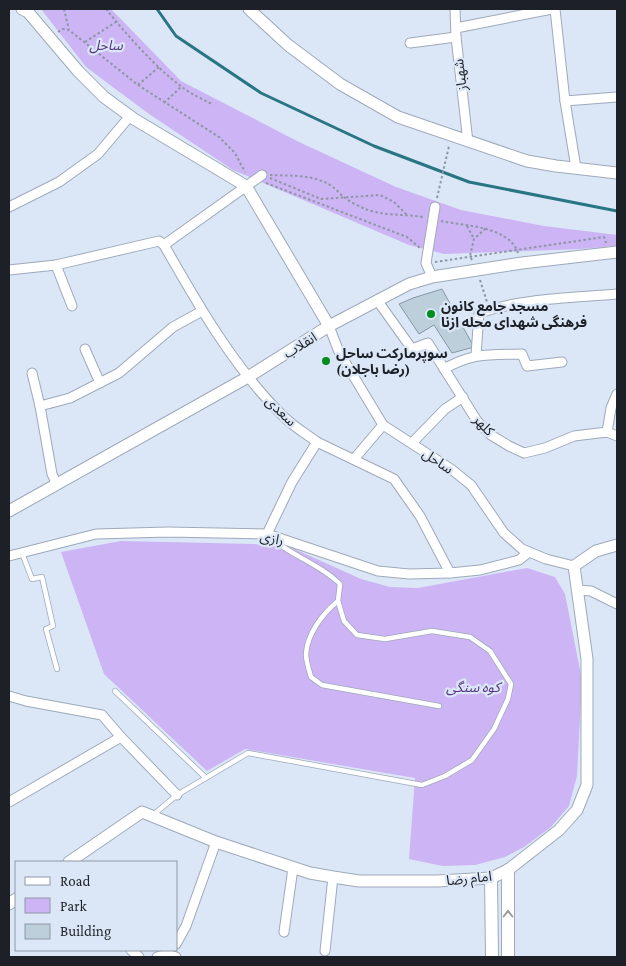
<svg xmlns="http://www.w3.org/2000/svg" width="626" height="966" viewBox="0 0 626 966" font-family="'Crimson Pro','Noto Sans Arabic',serif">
<rect width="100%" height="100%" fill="#dbe7f7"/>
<g fill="#ccb4f5">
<path d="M 41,9 L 111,9 L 181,81 L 299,142 L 396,187 L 461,210 L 544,226 L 617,235 L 617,246 L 580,249 L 444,254 L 409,245 L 233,170 L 149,114 L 86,67 Z"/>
<path d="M 121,541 L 253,544 L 292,548 L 361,579 L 390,587 L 418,588 L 527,568 L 555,577 L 565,594 L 582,680 L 577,776 L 569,806 L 551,827 L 524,847 L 505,857 L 475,865 L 443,866 L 409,859 L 415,778 L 245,749 L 207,771 L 104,674 L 61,552 Z"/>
</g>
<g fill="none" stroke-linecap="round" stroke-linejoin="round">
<path stroke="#287583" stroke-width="3" d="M 157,9 L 176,36 L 261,93 L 374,146 L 469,182 L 617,211"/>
</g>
<path fill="#bccfda" stroke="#8698a3" d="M 442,289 L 474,347 L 452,353 L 434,325 L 419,334 L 399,304 L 413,298 Z"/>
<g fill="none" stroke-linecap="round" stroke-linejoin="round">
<defs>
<g id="service">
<path d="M 22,553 L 32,579 L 42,577 L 53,626 L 46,629 L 57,669"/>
<path d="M 338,601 C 323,613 307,634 306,654 C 306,661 309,670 311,677 L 322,685 L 439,706"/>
<path d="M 115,691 L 206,778"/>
<path d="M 153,815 L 177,795 L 248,753 L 422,785 L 445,776 L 472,760 L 494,729 L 508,699 L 511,684 L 490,651 L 470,637 L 432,631 L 385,639 L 357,635 L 344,621 L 338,601 L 340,584 C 320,564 291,556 270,537"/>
</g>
<g id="minor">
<path d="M 455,9 L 456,37 L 468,142"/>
<path d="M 555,9 L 565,101 L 576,168"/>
<path d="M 456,28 L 552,9"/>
<path d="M 410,43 L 456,37"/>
<path d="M 565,101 L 617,97"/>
<path d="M 9,207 L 59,182 L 98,154 L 130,116"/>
<path d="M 164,245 L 262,175"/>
<path d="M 56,265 L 72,306"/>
<path d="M 9,270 L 56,265 L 159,241 L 164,245 C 197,303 233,366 281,414 C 291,425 305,433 317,442"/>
<path d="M 432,277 L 426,263 L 435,207"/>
<path d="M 377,300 L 412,349 L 428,343 L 477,421 L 491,435 L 509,446 L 524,453 L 545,448 L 574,436 L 607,432"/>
<path d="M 329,326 L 339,352 L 383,425 L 451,469 L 471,485 L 504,533 L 522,549 L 546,559 L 574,566"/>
<path d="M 85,349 L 100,383"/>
<path d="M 476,355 L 479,313 C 523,298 571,298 617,294"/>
<path d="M 444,369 C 474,352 490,355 522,354 L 527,366 L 562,362"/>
<path d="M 32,373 L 40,406 L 52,474 L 57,485"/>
<path d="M 40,406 L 70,398 L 119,373 L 173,327 L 202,311"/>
<path d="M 607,432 L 611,408 L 617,394"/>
<path d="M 607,432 L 617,436"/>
<path d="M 412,443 L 445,409 L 463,397"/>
<path d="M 354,459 L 383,425"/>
<path d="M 267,534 L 292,482 L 317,442 L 394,479 L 420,516 L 450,573"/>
<path d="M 9,556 L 96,534 L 168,532 L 267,534 L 378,571 L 409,574 L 450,573 L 480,570 L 519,560 L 529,552"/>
<path d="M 577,590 L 591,591 L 617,604"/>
<path d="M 9,696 L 26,701 L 102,715 L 121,737 L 177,795"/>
<path d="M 9,802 L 121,737"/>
<path d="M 284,932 L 293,868"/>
<path d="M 176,944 L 186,926 L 216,842"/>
<path d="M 131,950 L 139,957"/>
<path d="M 325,951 L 333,877"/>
<path d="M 157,957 L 167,954 L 176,957"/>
</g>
<g id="tertiary">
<path d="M 22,9 L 28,12 L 78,71 L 104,97 L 134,119 L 246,186 L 329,326"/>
<path d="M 249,9 L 288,45 L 340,84 L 398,117 L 527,161 L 556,166 L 617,173"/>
<path d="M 9,511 L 248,377 L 329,326 L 409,284 L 432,277 L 522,263 L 617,252"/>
<path d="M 69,862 L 142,812 L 216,842 L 310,873 L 333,877 L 359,881 L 437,881 L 491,878 L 508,870 L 559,830 L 577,810 L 587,785 L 587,659 L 574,566 L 596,551 L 617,545"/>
<path d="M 9,904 L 16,899"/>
</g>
<g id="secondary">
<path d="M 508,870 L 508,957"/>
<path d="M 491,878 L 492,957"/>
</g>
</defs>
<use href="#service" stroke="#9ea9b9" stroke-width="6"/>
<use href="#minor" stroke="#9ea9b9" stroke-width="11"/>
<use href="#tertiary" stroke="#9ea9b9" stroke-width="13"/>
<use href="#secondary" stroke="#9ea9b9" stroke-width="14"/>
<g stroke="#8d96a2" stroke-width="2" stroke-dasharray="2.5 2.5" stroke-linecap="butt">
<path d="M 64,9 L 69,30"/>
<path d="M 106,9 C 125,33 157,69 182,87 C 191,94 202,99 212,104"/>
<path d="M 58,32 L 63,29 L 69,30 L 138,85 L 219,137 L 235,153 L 245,172"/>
<path d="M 85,42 L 116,22"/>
<path d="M 138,85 L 159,67"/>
<path d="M 164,103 L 181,87"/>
<path d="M 270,175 C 289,176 312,174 330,185 C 335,188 339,193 344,197 C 350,202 360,207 368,210 C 386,216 405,214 424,217"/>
<path d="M 270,178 L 321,199 L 380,195 L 394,202 L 407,215"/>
<path d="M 266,183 L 407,237 L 420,248"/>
<path d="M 437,198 L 449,146"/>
<path d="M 441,221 C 465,226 509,226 518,253"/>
<path d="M 467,226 L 474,239"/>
<path d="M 472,260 L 470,256 L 474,239 L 486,228"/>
<path d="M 435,262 L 604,237 L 606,243"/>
<path d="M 480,280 L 487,302"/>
</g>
<use href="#service" stroke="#fff" stroke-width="4.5"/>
<use href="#minor" stroke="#fff" stroke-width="9"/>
<use href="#tertiary" stroke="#fff" stroke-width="11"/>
<use href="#secondary" stroke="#fff" stroke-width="12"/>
</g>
<defs><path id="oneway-chevron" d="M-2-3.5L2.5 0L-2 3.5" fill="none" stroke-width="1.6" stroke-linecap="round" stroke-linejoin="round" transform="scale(1.25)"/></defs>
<use stroke="#999b9e" href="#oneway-chevron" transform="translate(508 914) rotate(-90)"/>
<g fill="#018d1e" stroke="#dbe7f7" stroke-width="2">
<circle cx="431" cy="314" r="5"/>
<circle cx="326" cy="361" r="5"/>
</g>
<g text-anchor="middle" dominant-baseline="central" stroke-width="4.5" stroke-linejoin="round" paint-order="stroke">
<g font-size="14" font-style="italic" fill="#573583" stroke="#dbe7f7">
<text x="106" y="45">ساحل</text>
<text x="473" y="687">کوه سنگی</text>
</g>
<g font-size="14" fill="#1d2127" stroke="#dbe7f7">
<text transform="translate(460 75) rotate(-97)">شهباز</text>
<text transform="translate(300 345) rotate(-32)">انقلاب</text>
<text transform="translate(281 411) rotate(44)">سعدی</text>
<text transform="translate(484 425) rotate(46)">کلهر</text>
<text transform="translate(438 461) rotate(34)">ساحل</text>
<text transform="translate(272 538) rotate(12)">رازی</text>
<text transform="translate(469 878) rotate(-6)">امام رضا</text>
</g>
<g font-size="14" font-weight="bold" fill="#1d2127" stroke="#dbe7f7" text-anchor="start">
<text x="441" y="306">مسجد جامع کانون<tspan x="441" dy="16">فرهنگی شهدای محله ازنا</tspan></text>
<text x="336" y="353">سوپرمارکت ساحل<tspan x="336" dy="16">(رضا باجلان)</tspan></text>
</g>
</g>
<rect width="626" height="966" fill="none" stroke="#1d2127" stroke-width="20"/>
<rect x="15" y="861" width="162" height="90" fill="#dbe7f7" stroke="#8f98a4"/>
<rect x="25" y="877" width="25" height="8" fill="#ffffff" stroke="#8f98a4"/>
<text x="60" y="886" font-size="15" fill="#1d2127">Road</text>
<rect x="25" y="898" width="25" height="15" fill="#ccb4f5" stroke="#8f98a4"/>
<text x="60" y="911" font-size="15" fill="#1d2127">Park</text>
<rect x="25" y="924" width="25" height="15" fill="#bccfda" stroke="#8f98a4"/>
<text x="60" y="936" font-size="15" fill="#1d2127">Building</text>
</svg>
